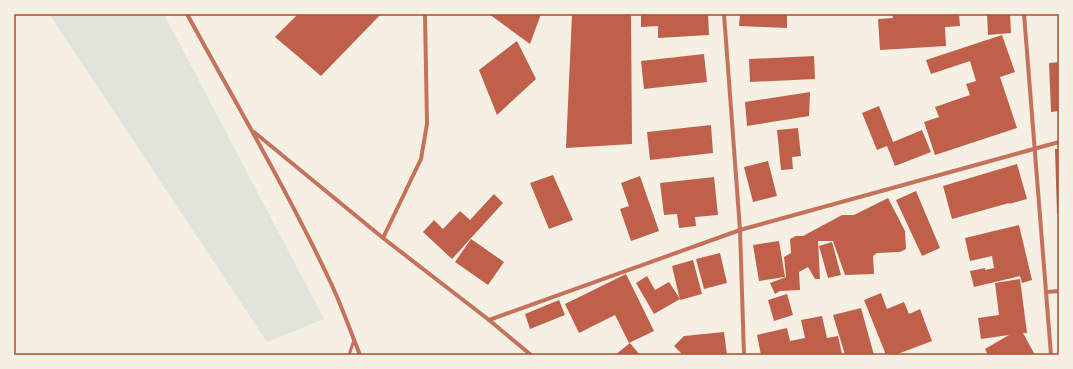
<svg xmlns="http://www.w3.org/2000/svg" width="1073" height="369" viewBox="0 0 1073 369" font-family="'Work Sans',sans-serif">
<rect width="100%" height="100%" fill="#f6efe4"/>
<path fill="#e2e4dc" d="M 49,14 L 164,14 L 324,319 L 267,342 Z"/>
<g fill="#bf614a">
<path d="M 298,14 L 381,14 L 321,76 L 275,37 Z"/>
<path d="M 489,14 L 541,14 L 530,44 Z"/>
<path d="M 572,14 L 631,14 L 632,144 L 566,148 Z"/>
<path d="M 641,14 L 708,14 L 709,35 L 658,38 L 658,26 L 641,27 Z"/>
<path d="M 740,14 L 787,14 L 787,28 L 739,26 Z"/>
<path d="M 892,14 L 959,14 L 960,26 L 945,27 L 946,46 L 880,50 L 878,19 L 893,18 Z"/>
<path d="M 987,14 L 1010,14 L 1011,33 L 988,35 Z"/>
<path d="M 1002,35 L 1015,72 L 1000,77 L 1017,128 L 935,155 L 924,122 L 939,117 L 935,107 L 970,95 L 966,84 L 976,81 L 970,61 L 931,74 L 926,60 Z"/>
<path d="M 517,41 L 536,79 L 497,115 L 479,70 Z"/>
<path d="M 704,54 L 707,82 L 644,89 L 641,61 Z"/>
<path d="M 814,56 L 815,79 L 750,82 L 749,59 Z"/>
<path d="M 1059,62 L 1059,111 L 1051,112 L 1049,63 Z"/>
<path d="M 810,92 L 809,116 L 747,126 L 745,102 Z"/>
<path d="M 879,106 L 893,142 L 922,130 L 931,152 L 895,166 L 887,146 L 877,150 L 862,113 Z"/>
<path d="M 711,125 L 713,153 L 650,160 L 647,132 Z"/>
<path d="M 798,128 L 801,156 L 792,157 L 793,169 L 781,170 L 777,130 Z"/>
<path d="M 1055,149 L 1059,149 L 1059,214 L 1057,214 Z"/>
<path d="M 768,161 L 777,196 L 753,202 L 744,167 Z"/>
<path d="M 1017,164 L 1027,199 L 1009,204 L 1009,203 L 952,219 L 943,186 Z"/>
<path d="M 553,175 L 573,220 L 549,229 L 530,183 Z"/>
<path d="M 640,176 L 659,231 L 631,241 L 620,209 L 629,206 L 621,183 Z"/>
<path d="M 714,177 L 718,215 L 695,217 L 696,226 L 679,228 L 677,214 L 664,215 L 660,183 Z"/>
<path d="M 916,191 L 940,248 L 922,256 L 896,200 Z"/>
<path d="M 494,194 L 503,203 L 452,259 L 423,232 L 434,220 L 443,229 L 460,211 L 470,220 Z"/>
<path d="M 888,198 L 905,231 L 906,249 L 900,252 L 877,253 L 873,256 L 874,274 L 845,275 L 833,241 L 818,241 L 820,279 L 815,279 L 808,267 L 799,272 L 800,290 L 780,291 L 775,294 L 770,283 L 786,277 L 784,257 L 791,253 L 790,239 L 796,236 L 803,236 L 842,215 L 854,215 Z"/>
<path d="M 1019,225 L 1032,280 L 1022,283 L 1020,276 L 974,287 L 970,271 L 985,268 L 985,270 L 994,268 L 992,256 L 970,261 L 965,238 Z"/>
<path d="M 471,239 L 504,262 L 488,285 L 455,262 Z"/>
<path d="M 779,241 L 785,277 L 759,281 L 753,245 Z"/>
<path d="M 832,242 L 841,275 L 828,278 L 819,246 Z"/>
<path d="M 720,253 L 727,283 L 704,289 L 696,259 Z"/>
<path d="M 693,260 L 702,294 L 680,300 L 672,266 Z"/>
<path d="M 626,274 L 654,331 L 629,343 L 615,315 L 579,333 L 565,304 Z"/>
<path d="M 647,276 L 655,290 L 669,282 L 680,299 L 654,314 L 636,283 Z"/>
<path d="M 1020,279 L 1027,333 L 1023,333 L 1035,355 L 988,355 L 985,349 L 1009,335 L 981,339 L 978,318 L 999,315 L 995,283 Z"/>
<path d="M 881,293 L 887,309 L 904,302 L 909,314 L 920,309 L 932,341 L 895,355 L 886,355 L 864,300 Z"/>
<path d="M 787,294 L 793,315 L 774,321 L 768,300 Z"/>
<path d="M 559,300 L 565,315 L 530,329 L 525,314 Z"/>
<path d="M 861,308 L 874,355 L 845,355 L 833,315 Z"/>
<path d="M 822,316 L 827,338 L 838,336 L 842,354 L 761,355 L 757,335 L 787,328 L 790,341 L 805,338 L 801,320 Z"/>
<path d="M 724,332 L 727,355 L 683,355 L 674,346 L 684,336 Z"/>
<path d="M 630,343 L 640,355 L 615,355 Z"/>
</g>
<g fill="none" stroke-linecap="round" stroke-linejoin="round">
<path stroke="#c5725c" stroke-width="3" d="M 349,355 L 354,340"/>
<g stroke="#c5725c" stroke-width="4">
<path d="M 187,14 C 235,102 286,188 329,279 C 341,304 350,330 360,355"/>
<path d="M 724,14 L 740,230 L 744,355"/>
<path d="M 1024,14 L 1051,355"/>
<path d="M 254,132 L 383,238 L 489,320 L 531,355"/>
<path d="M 383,238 L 421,159 L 427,124 L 425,14"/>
<path d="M 1046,292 L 1059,291"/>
<path d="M 489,320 L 740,230 L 1059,142"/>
</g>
</g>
<rect width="1073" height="369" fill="none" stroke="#f6efe4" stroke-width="30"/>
<rect x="15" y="15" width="1043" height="339" fill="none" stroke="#b5482f" stroke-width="1.5"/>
</svg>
